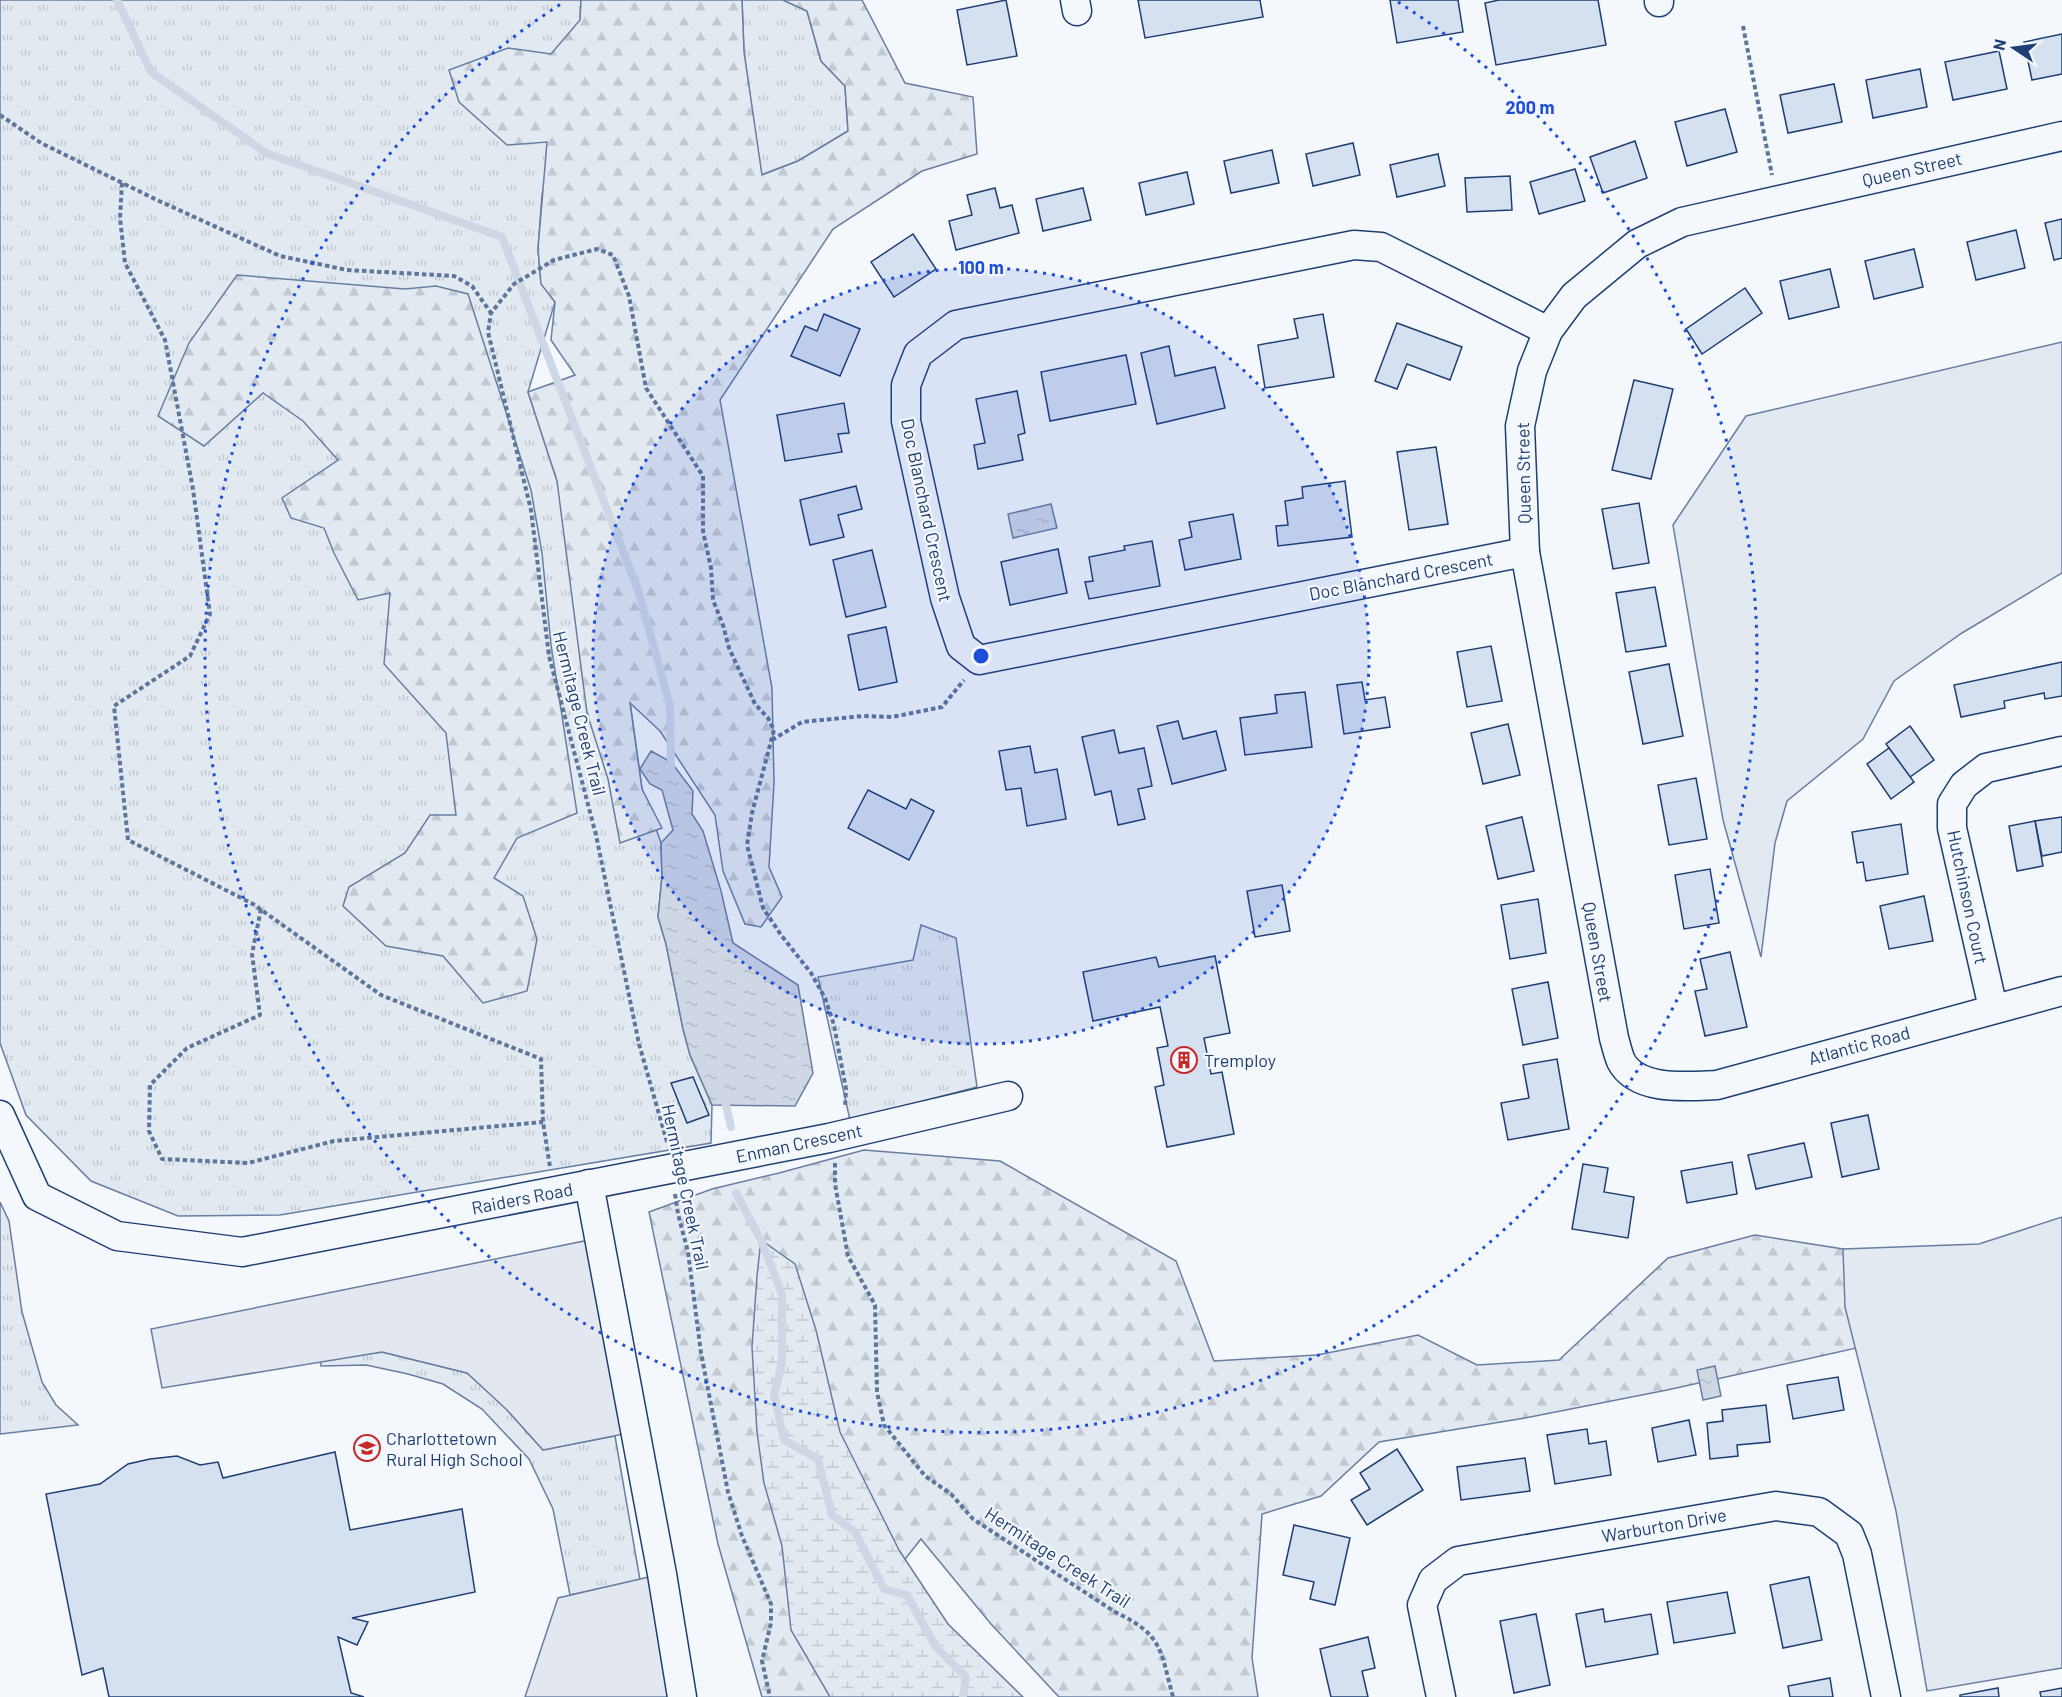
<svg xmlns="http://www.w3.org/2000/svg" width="2062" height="1697" viewBox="0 0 2062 1697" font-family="Barlow,sans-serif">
<defs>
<pattern id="grass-tufts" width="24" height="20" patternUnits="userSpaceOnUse" patternTransform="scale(1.5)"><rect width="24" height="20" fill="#e3e9f0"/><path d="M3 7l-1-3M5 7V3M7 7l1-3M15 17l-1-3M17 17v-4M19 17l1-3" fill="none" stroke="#c2c9d1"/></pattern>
<pattern id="forest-firs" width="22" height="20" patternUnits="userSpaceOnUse" patternTransform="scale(1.5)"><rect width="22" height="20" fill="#e3e9f0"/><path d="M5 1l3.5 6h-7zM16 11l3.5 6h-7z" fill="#c2c9d1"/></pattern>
<pattern id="wetland-marsh" width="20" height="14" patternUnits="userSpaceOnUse" patternTransform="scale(1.5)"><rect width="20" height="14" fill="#e3e9f0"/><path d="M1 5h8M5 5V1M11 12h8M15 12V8" fill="none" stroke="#c2c9d1"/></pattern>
<pattern id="water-ripples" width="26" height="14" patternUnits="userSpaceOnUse" patternTransform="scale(1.5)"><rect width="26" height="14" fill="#cfd7e4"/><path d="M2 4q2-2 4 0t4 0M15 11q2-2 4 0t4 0" fill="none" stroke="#b1bac7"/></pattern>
</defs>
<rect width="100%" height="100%" fill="#f4f7fb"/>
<g fill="url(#grass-tufts)" stroke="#687fa3" stroke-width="1.5">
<path d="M 0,0 L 581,0 L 580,20 L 542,195 L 538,249 L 541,283 L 555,302 L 528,392 L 630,702 L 642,789 L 661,843 L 662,876 L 658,917 L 666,944 L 683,1029 L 690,1055 L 712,1105 L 711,1143 L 280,1215 L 178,1216 L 91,1181 L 26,1115 L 0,1043 Z"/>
<path d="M 742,0 L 783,0 L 807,11 L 821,61 L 845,86 L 848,131 L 798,161 L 761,175 L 744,52 Z"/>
<path d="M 921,925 L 956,938 L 977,1087 L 850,1120 L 818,977 L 913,960 Z"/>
<path d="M 0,1202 L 9,1221 L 22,1312 L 42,1382 L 56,1405 L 78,1425 L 0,1434 Z"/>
<path d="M 382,1352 L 467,1373 L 501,1403 L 543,1450 L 615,1436 L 640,1580 L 570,1595 L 553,1509 L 529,1459 L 482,1409 L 443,1384 L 408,1374 L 366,1365 L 321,1366 L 320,1361 Z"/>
</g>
<g fill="url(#forest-firs)" stroke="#687fa3" stroke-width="1.5">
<path d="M 581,0 L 742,0 L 744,52 L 762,175 L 798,161 L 848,131 L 845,86 L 821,61 L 807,11 L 783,0 L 862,0 L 905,83 L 973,97 L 977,154 L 922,171 L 833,229 L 720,400 L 772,688 L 774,783 L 769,867 L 782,897 L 761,927 L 745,924 L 723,871 L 715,815 L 660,731 L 630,703 L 642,789 L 662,828 L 620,843 L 608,779 L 587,713 L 557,481 L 528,392 L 575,375 L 551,340 L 555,302 L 541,284 L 538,249 L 547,142 L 507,145 L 459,102 L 449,70 L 508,48 L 551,54 L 580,20 Z"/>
<path d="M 237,275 L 405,289 L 436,286 L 468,294 L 531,490 L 542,553 L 551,645 L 577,813 L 517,838 L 494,878 L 523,896 L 537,939 L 527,991 L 483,1003 L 443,956 L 386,946 L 343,906 L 349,887 L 405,853 L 430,815 L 456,815 L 446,733 L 384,664 L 390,593 L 358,600 L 334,553 L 324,528 L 291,518 L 282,498 L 338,460 L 303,421 L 263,393 L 204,446 L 158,416 L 189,343 Z"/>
<path d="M 864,1150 L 1000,1161 L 1176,1261 L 1214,1361 L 1317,1355 L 1418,1335 L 1477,1365 L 1559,1360 L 1668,1258 L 1755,1235 L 1843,1249 L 1861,1347 L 1667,1390 L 1525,1418 L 1379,1442 L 1321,1496 L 1262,1514 L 1252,1658 L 1258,1697 L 1059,1697 L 991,1624 L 921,1539 L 841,1640 L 837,1697 L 762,1697 L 718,1544 L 649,1212 L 712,1189 L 779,1173 Z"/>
</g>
<path fill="url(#wetland-marsh)" stroke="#687fa3" stroke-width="1.5" d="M 761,1240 L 795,1264 L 816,1330 L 840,1432 L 899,1550 L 948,1624 L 1023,1697 L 830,1697 L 791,1630 L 782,1546 L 764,1483 L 757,1432 L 752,1347 L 757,1276 Z"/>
<g fill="#e3e9f0" stroke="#687fa3" stroke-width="1.5">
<path d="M 2062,342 L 2062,573 L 1962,633 L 1894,681 L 1863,739 L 1787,801 L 1775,843 L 1761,957 L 1723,820 L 1673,525 L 1746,416 Z"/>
<path d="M 2062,1217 L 2062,1668 L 1927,1691 L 1896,1511 L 1845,1307 L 1843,1249 L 1979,1244 Z"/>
</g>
<g fill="#e3e8f0" stroke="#687fa3" stroke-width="1.5">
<path d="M 599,1238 L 634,1432 L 543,1450 L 507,1410 L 467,1373 L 382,1352 L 162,1388 L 151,1329 Z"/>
<path d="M 662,1574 L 682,1697 L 525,1697 L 558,1598 Z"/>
</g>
<g fill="url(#water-ripples)" stroke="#687fa3" stroke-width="1.5">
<path d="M 1051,504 L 1057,528 L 1013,538 L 1008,514 Z"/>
<path d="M 651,751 L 671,762 L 693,791 L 692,814 L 703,831 L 721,891 L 733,943 L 798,985 L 813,1073 L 795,1106 L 712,1105 L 690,1055 L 683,1029 L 666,944 L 658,917 L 662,876 L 661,843 L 673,830 L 662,790 L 650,784 L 640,769 Z"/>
<path d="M 1715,1366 L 1721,1396 L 1703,1400 L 1697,1370 Z"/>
</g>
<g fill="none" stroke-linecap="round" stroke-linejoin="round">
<g stroke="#cfd7e4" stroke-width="8">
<path d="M 117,0 L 151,72 L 266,153 L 502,237 L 638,590 L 670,705 L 671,771"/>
<path d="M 724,1096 L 731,1127"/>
<path d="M 736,1193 L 761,1240 L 782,1294 L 782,1363 L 774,1394 L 784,1440 L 818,1459 L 832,1515 L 855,1532 L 884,1589 L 907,1595 L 936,1647 L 966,1677 L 963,1697"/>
</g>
</g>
<g fill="#d5e0f0" stroke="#1d3f73" stroke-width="1.5">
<path d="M 1006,0 L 1017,56 L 967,65 L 957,10 Z"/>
<path d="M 1138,0 L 1260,0 L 1263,17 L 1145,38 Z"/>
<path d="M 1390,0 L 1458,0 L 1463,32 L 1397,43 Z"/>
<path d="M 1499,0 L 1598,0 L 1606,45 L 1496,65 L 1485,3 Z"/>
<path d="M 2062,34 L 2062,74 L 2032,80 L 2024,42 Z"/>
<path d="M 1999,51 L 2007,89 L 1953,100 L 1945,62 Z"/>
<path d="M 1920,69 L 1927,107 L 1873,118 L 1866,80 Z"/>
<path d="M 1834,84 L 1842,122 L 1788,133 L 1780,95 Z"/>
<path d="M 1725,109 L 1737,152 L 1687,166 L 1675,122 Z"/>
<path d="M 1635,141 L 1647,178 L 1603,193 L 1590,157 Z"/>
<path d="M 1353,143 L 1360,175 L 1313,186 L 1306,154 Z"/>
<path d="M 1272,150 L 1279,183 L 1231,193 L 1224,161 Z"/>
<path d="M 1438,154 L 1445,186 L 1397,197 L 1390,165 Z"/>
<path d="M 1575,169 L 1585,201 L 1539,214 L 1530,182 Z"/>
<path d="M 1187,172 L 1194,204 L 1146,215 L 1139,183 Z"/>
<path d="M 1510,176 L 1512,210 L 1467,212 L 1465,178 Z"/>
<path d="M 995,188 L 1000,208 L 1012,205 L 1019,233 L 956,250 L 949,221 L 972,215 L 967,195 Z"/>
<path d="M 1083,188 L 1091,220 L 1043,231 L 1036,199 Z"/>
<path d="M 2062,219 L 2062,258 L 2054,260 L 2045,223 Z"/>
<path d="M 2016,230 L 2025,268 L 1976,280 L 1967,242 Z"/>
<path d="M 913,234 L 936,269 L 894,297 L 871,262 Z"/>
<path d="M 1914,249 L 1923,287 L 1874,299 L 1865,261 Z"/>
<path d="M 1830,269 L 1839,307 L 1789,319 L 1780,281 Z"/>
<path d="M 1745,288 L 1762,313 L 1702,354 L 1686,329 Z"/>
<path d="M 824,314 L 860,329 L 840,376 L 791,356 L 805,326 L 817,331 Z"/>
<path d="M 1323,314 L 1334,377 L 1265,388 L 1258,345 L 1298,338 L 1294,319 Z"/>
<path d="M 1397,323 L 1462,347 L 1450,380 L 1407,364 L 1397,389 L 1375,381 Z"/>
<path d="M 1169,346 L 1175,376 L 1215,367 L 1225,408 L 1157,424 L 1141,353 Z"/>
<path d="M 1126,355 L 1136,404 L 1050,421 L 1041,372 Z"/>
<path d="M 1634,380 L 1673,389 L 1651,479 L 1612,470 Z"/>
<path d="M 1017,391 L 1025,433 L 1018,435 L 1023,460 L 978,469 L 974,445 L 985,443 L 976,399 Z"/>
<path d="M 844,403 L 849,433 L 838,434 L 842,452 L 785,461 L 777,415 Z"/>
<path d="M 1436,447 L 1448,524 L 1409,530 L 1397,452 Z"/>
<path d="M 1345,481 L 1352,537 L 1278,546 L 1276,526 L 1288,525 L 1285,501 L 1303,498 L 1302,487 Z"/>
<path d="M 856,486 L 862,509 L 838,515 L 844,537 L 810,545 L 800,500 Z"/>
<path d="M 1639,503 L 1649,563 L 1613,569 L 1602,509 Z"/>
<path d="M 1233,514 L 1241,559 L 1185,570 L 1179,540 L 1192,537 L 1189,522 Z"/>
<path d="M 1152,541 L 1160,586 L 1089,599 L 1085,582 L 1093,581 L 1089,557 L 1125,550 L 1124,546 Z"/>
<path d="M 1058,549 L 1067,593 L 1010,605 L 1001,562 Z"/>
<path d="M 872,550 L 886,607 L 846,617 L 833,560 Z"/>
<path d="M 1655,587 L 1666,646 L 1626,652 L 1616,593 Z"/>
<path d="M 886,627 L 897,682 L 859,690 L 848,635 Z"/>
<path d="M 1491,646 L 1502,701 L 1467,707 L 1457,652 Z"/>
<path d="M 2062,662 L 2062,696 L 2045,699 L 2044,693 L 2004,701 L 2005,708 L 1961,717 L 1954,685 Z"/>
<path d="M 1669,664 L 1683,736 L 1643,744 L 1629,672 Z"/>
<path d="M 1362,682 L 1365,700 L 1385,697 L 1390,727 L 1344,734 L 1337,685 Z"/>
<path d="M 1305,692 L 1312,747 L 1245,755 L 1240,718 L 1277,713 L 1275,695 Z"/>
<path d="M 1178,721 L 1183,739 L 1216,731 L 1226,770 L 1172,784 L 1157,726 Z"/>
<path d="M 1508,724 L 1520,775 L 1483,784 L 1471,733 Z"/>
<path d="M 1910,726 L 1934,760 L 1910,777 L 1886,744 Z"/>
<path d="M 1114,730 L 1119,753 L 1144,748 L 1152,786 L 1138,789 L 1145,819 L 1118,825 L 1111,791 L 1095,795 L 1082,737 Z"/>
<path d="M 1030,746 L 1035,773 L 1057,769 L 1066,819 L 1027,826 L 1021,788 L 1006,790 L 999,751 Z"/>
<path d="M 1889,748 L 1914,782 L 1891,799 L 1867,764 Z"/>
<path d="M 1696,778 L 1707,839 L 1669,845 L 1658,785 Z"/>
<path d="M 868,790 L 906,809 L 911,799 L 934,811 L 909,860 L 848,828 Z"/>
<path d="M 1522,817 L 1534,871 L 1498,879 L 1486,826 Z"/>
<path d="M 2062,817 L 2062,852 L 2042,856 L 2035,821 Z"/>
<path d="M 2035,821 L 2043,866 L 2017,871 L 2009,826 Z"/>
<path d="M 1901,824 L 1908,874 L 1866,881 L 1863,862 L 1857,863 L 1852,832 Z"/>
<path d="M 1710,869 L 1719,923 L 1684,929 L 1675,875 Z"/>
<path d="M 1282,885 L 1290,931 L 1255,937 L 1247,891 Z"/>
<path d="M 1924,896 L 1933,941 L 1889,949 L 1880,906 Z"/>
<path d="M 1538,899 L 1546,953 L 1510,959 L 1501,905 Z"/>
<path d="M 1730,952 L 1747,1027 L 1705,1036 L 1695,991 L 1707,989 L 1700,959 Z"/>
<path d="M 1215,956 L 1230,1033 L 1204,1038 L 1211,1074 L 1222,1072 L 1234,1134 L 1167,1147 L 1155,1087 L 1164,1085 L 1157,1048 L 1168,1046 L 1160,1007 L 1093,1021 L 1083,972 L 1156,957 L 1159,967 Z"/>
<path d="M 1548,982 L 1558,1038 L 1523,1045 L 1512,989 Z"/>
<path d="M 1557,1059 L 1569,1129 L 1508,1140 L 1501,1103 L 1529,1098 L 1523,1065 Z"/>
<path d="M 693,1077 L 709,1115 L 687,1123 L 671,1083 Z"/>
<path d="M 1868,1115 L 1879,1169 L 1842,1177 L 1831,1123 Z"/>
<path d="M 1804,1143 L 1812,1177 L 1756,1189 L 1748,1155 Z"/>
<path d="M 1732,1162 L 1737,1194 L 1687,1203 L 1681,1171 Z"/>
<path d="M 1583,1164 L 1608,1168 L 1604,1192 L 1634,1197 L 1628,1238 L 1572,1229 Z"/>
<path d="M 1838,1377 L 1844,1410 L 1793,1419 L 1787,1385 Z"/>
<path d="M 1766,1405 L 1770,1442 L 1737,1445 L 1738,1456 L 1710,1459 L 1707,1423 L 1723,1421 L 1722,1410 Z"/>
<path d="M 1689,1420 L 1696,1455 L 1658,1462 L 1652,1428 Z"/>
<path d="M 1587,1429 L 1589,1444 L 1606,1441 L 1611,1475 L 1555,1484 L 1547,1435 Z"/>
<path d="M 1397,1449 L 1423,1490 L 1367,1525 L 1351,1500 L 1370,1489 L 1360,1473 Z"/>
<path d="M 335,1452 L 350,1530 L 462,1509 L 475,1592 L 352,1618 L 368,1622 L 357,1645 L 338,1637 L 351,1693 L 364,1697 L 109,1697 L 103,1668 L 82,1675 L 46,1494 L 100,1484 L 128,1464 L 150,1459 L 177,1456 L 200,1465 L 218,1462 L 223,1478 Z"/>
<path d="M 1525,1458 L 1530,1491 L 1461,1500 L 1457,1467 Z"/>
<path d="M 1294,1525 L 1350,1538 L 1335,1605 L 1310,1599 L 1314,1582 L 1283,1575 Z"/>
<path d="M 1809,1577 L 1822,1640 L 1783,1648 L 1770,1585 Z"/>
<path d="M 1727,1592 L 1735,1633 L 1674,1643 L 1667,1602 Z"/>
<path d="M 1603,1609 L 1605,1622 L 1651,1614 L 1658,1654 L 1586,1667 L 1576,1614 Z"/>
<path d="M 1536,1614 L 1550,1685 L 1514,1693 L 1500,1621 Z"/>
<path d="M 1368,1637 L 1375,1668 L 1362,1671 L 1368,1697 L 1331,1697 L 1320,1649 Z"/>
<path d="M 1830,1678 L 1833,1697 L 1790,1697 L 1788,1686 Z"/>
<path d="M 1998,1688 L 1999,1697 L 1960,1697 L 1960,1695 Z"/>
<path d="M 2062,1688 L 2062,1697 L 2041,1697 L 2040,1692 Z"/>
</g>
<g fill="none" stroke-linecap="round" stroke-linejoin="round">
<defs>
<g id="minor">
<path d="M 1075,0 L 1077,11"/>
<path d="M 1659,0 L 1659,2"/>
<path d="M 2062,136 L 1682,222 L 1637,244 L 1574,296 L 1548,331 L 1532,371 L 1520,426 L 1525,552 L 1614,1038 C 1616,1045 1618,1054 1621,1061 C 1637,1092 1688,1086 1717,1085 L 2062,991"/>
<path d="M 1525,552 L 979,660 L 961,646 L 945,598 L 906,421 L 906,385 L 918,354 L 956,325 L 1354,245 L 1381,247 L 1548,331"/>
<path d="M 1993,1008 L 1952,828 L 1952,804 L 1964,785 L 1986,768 L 2062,751"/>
<path d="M 0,1115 L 37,1196 L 117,1236 L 242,1252 L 829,1138 L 1008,1096"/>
<path d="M 589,1184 L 662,1574 L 682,1697"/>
<path d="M 1441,1697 L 1422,1605 L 1433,1580 L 1458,1561 L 1776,1506 L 1819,1512 L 1849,1534 L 1857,1554 L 1886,1697"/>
</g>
</defs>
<use href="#minor" stroke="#1d3f73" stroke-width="31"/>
<g stroke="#5e769c" stroke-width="4" stroke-dasharray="4.5 3" stroke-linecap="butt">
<path d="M 1743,26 L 1772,175"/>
<path d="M 0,115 L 41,143 L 157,200 L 280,256 L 347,270 L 454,276 L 472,286 L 491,313"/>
<path d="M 122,183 L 120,218 L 125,263 L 165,340 L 193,489 L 210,614 L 190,656 L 114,706 L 128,840 L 253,904 L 381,995 L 541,1059 L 543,1122 L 550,1167"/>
<path d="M 772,740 L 802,722 L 863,716 L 892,717 L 942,707 L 964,680"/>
<path d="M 261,909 L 252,954 L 260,1015 L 187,1048 L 150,1085 L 149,1131 L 162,1159 L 248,1163 L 334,1141 L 543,1122"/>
<path d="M 667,1142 L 639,1044 L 596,835 L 549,656 L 531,510 L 488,332 L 491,313 L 514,284 L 554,260 L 597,249 L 613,255 L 629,296 L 646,388 L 703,476 L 703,531 L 711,568 L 713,600 L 723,625 L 729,648 L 755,704 L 768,718 L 774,730 L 752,813 L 747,845 L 763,908 L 781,935 L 811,973 L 825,998 L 834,1025 L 846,1089 L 845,1108"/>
<path d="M 835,1163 L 835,1184 L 848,1256 L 875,1305 L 877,1392 L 884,1425 L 925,1476 L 951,1494 L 973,1519 L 1115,1612 C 1163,1635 1160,1649 1173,1697"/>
<path d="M 675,1194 L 678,1214 L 688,1252 L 701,1353 L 728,1492 L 742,1536 L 771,1604 L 771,1623 L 762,1661 L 770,1697"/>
</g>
<use href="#minor" stroke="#f4f7fb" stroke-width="28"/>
</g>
<circle cx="981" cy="656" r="388" fill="#1d4ed8" fill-opacity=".12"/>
<g fill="none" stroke="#1d4ed8" stroke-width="3" stroke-dasharray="3 6">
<circle cx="981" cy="656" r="388"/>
<path d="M1398 2A776 776 0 1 1 564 2"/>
</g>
<defs>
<symbol id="building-ring" viewBox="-11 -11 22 22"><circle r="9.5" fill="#f4f7fb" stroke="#c62828" stroke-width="1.5"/><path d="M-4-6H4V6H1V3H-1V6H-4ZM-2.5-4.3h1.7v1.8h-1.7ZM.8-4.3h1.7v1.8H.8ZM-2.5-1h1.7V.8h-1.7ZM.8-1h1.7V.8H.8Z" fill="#c62828"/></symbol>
<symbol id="school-ring" viewBox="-11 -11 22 22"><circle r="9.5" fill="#f4f7fb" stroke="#c62828" stroke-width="1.5"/><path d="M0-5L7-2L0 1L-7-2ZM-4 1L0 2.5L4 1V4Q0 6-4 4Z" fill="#c62828"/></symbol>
</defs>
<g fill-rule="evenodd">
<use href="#building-ring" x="1169" y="1045" width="30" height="30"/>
<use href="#school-ring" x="352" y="1433" width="30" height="30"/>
</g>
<g text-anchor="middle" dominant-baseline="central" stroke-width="4.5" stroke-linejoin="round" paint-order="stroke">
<g font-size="18" fill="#1d3f73" stroke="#f4f7fb">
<text transform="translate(1912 169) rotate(-13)">Queen Street</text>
<text transform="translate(1523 473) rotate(-91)">Queen Street</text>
<text transform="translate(927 510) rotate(78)">Doc Blanchard Crescent</text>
<text transform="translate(1401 576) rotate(-11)">Doc Blanchard Crescent</text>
<text transform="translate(580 713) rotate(76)">Hermitage Creek Trail</text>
<text transform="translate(1968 897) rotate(78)">Hutchinson Court</text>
<text transform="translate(1598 952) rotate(80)">Queen Street</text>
<text transform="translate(1859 1045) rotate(-15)">Atlantic Road</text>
<text transform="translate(799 1143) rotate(-12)">Enman Crescent</text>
<text transform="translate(686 1187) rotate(78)">Hermitage Creek Trail</text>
<text transform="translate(522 1198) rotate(-11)">Raiders Road</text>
<text transform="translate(1664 1525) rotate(-10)">Warburton Drive</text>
<text transform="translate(1058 1557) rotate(33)">Hermitage Creek Trail</text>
</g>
<g font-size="18" fill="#1d3f73" stroke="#f4f7fb" text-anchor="start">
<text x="1204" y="1060">Tremploy</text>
<text x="386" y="1438">Charlottetown<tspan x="386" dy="21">Rural High School</tspan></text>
</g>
</g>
<circle cx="981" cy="656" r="9" fill="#1d4ed8" stroke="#f4f7fb" stroke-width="3"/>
<g font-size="18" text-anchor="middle" font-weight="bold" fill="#1d4ed8" stroke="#f4f7fb" stroke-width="4.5" stroke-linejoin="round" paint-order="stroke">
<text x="1530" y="114">200 m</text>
<text x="981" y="274">100 m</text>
</g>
<g transform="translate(2014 48) rotate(283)" stroke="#f4f7fb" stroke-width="4.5" paint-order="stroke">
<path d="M0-4.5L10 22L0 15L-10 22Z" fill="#1d3f73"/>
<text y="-9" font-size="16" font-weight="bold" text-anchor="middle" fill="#1d3f73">N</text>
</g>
</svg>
